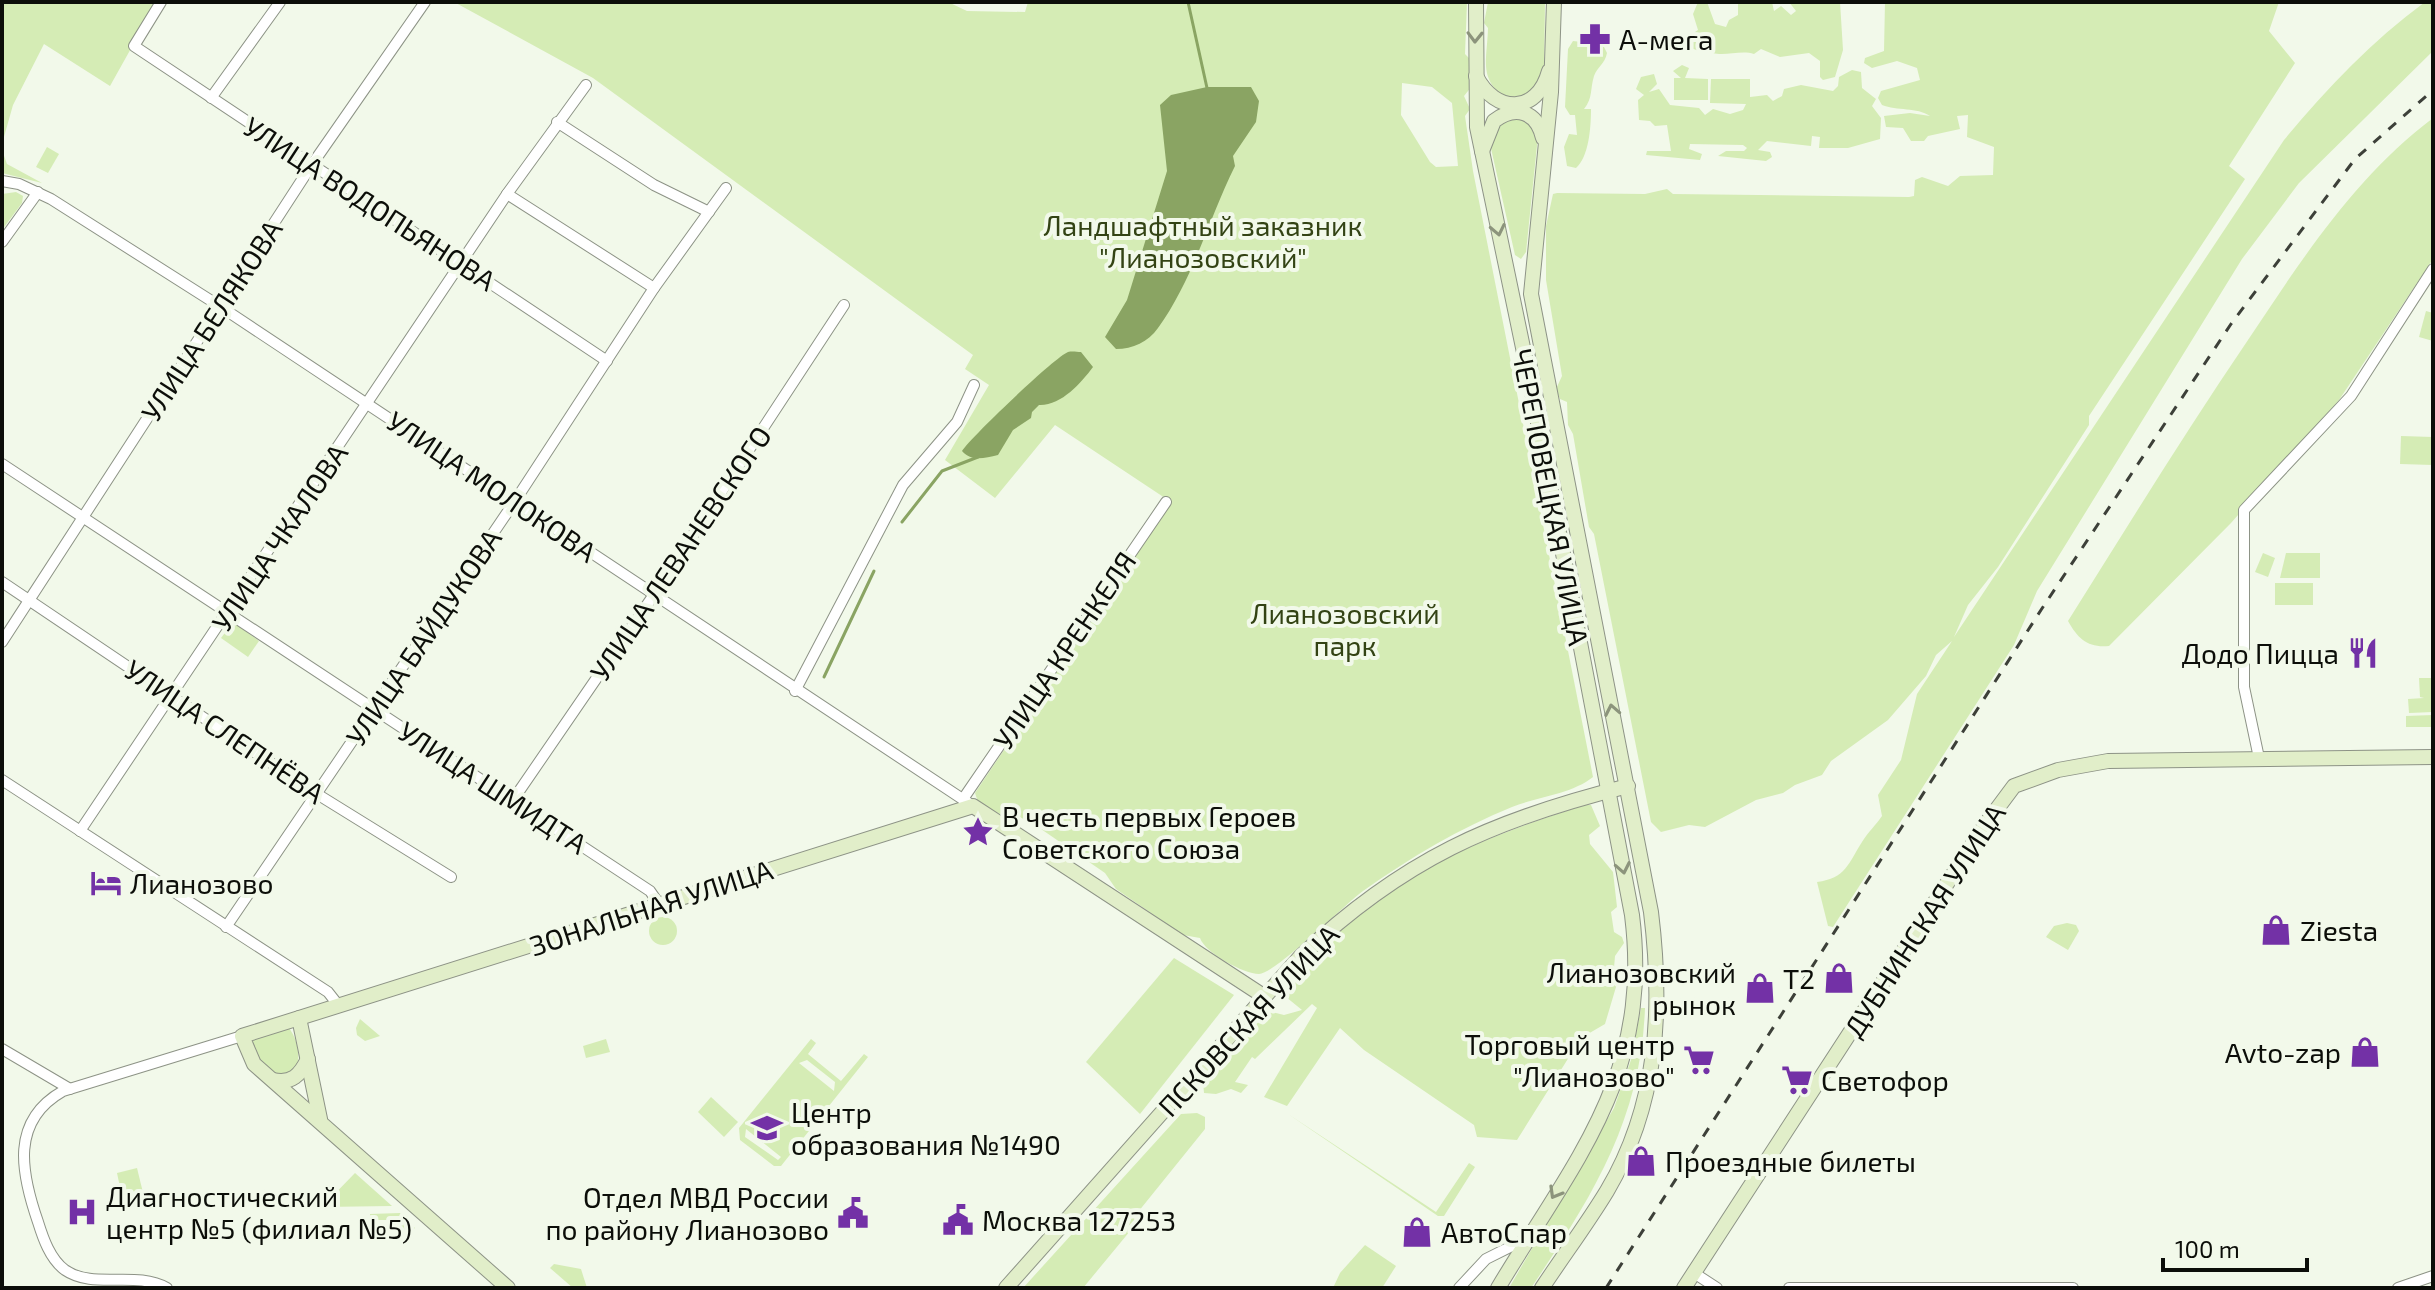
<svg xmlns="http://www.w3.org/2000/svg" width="2435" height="1290" viewBox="0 0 2435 1290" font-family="'Exo 2',sans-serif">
<rect width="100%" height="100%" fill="#f2f9ea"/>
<g fill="#d5ecb5" fill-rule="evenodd">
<path d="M 2,2 L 157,2 L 110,86 L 44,44 L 13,105 L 2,144 Z"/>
<path d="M 454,2 L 948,2 L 967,11 L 1025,12 L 1028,2 L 1467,2 L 1465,54 L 1474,63 L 1472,86 L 1464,96 L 1470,109 L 1465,116 L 1473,171 L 1593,777 C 1572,794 1537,797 1512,807 C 1458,829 1411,857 1363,891 C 1343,906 1276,973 1259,974 C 1244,974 1205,953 1200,938 L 1183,935 L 1116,889 L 1105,873 L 1041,829 L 1011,812 L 1000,814 L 979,805 L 975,793 L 1171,502 L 1055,425 L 995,498 L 945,460 L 989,385 L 965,369 L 973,355 L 593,78 ZM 1402,83 L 1432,87 L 1452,103 L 1458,166 L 1436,167 L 1430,162 L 1401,115 Z"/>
<path d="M 1488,2 L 1545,2 L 1544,75 L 1527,97 L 1507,100 C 1478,78 1487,62 1488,28 L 1484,23 Z"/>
<path d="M 1698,2 L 1707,2 L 1715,24 L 1726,27 L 1729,20 L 1738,15 L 1738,2 L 1772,2 L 1774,11 L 1781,6 L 1791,15 L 1796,11 L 1789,2 L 1840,2 L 1843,50 L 1835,77 L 1823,80 L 1820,77 L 1820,61 L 1809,53 L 1780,57 L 1761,49 L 1754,54 C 1738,49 1718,60 1705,49 L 1699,51 L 1691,48 L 1692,34 L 1698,30 L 1693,14 Z"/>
<path d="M 1885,2 L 2279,2 L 2269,31 L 2295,63 L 2229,166 L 2245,179 L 2089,416 L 2089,425 L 1998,567 L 1968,605 L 1954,637 L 2284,140 C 2327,88 2371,42 2425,2 L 2433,2 L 2433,51 L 2299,183 L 2242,259 L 2037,591 L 2014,645 L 1833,927 L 1828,926 L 1817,882 C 1846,878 1848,864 1862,842 C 1868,832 1876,825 1882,816 L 1878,795 L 1901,760 L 1917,694 L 1952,641 L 1936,655 L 1926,676 L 1888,720 L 1831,761 L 1822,775 L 1795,785 L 1783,793 L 1756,800 L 1705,827 L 1689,825 L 1661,832 L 1651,822 L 1594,534 L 1589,527 L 1573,434 L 1568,425 L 1567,402 L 1560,399 L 1556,389 L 1562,376 L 1546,280 L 1546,226 L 1553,194 L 1557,193 L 1645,194 L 1667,189 L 1673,194 L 1909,197 L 1914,196 L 1915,180 L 1922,177 L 1948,186 L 1960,176 L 1993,175 L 1994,147 L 1967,137 L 1968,115 L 1957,116 L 1960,129 L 1928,136 L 1924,141 L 1911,141 L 1903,128 L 1886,127 L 1884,116 L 1910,113 L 1930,116 C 1917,107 1897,111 1882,105 L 1878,98 L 1881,91 L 1920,80 L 1917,68 L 1897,61 L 1872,68 L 1864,63 L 1865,58 L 1884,51 Z"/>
<path d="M 1573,41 L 1582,42 L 1585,46 L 1603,45 L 1607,53 C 1605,64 1597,67 1594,76 C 1590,89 1593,98 1584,109 L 1591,109 C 1591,127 1589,157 1576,168 L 1567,166 L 1564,147 L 1569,134 L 1577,135 L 1575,115 L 1570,115 L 1565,107 L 1568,49 Z"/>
<path d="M 1682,65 L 1689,68 L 1685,78 L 1708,79 L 1708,100 L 1674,100 L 1674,78 L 1681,78 L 1673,71 Z"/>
<path d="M 1852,70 L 1861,72 L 1862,88 L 1876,99 L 1872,106 L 1881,118 L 1880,139 L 1848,148 L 1819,148 L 1820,137 L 1812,136 L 1811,146 L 1767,141 L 1758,150 L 1770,152 L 1772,157 L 1766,161 L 1718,156 L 1726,151 L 1744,151 L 1747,148 L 1743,145 L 1690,144 L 1689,149 L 1702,154 L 1700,160 L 1646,155 L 1647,151 L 1671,151 L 1667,125 L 1655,126 L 1650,121 L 1639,120 L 1638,100 L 1644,95 L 1636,89 L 1641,77 L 1654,74 L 1657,84 L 1649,92 L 1659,89 L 1670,105 L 1699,108 L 1705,115 L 1713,109 L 1730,114 L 1743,110 L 1746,104 L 1710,103 L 1711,79 L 1750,79 L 1750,97 L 1767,95 L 1773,101 L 1782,96 L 1784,89 L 1801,85 L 1833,91 L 1838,86 L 1839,77 Z"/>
<path d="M 1524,116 L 1538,136 L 1526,252 L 1521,259 L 1515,255 L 1490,144 L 1500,117 Z"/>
<path d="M 2433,118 L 2433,259 L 2339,400 L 2231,523 L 2109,646 C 2088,648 2078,639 2068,621 C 2127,527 2185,433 2248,340 C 2302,259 2354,178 2433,118 Z"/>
<path d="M 47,147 L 59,154 L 48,173 L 36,167 Z"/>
<path d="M 2,150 L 7,164 L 42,183 L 2,173 Z"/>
<path d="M 16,192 L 23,196 L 22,203 L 2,230 L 2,194 Z"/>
<path d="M 2426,311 L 2433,313 L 2433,341 L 2419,337 Z"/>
<path d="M 2401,436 L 2433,437 L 2433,465 L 2400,464 Z"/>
<path d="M 2263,553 L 2275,558 L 2268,577 L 2255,572 Z"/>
<path d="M 2286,553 L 2320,553 L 2320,578 L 2280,578 Z"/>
<rect x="2275" y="583" width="38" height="22"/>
<path d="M 233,622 L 259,641 L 248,657 L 221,638 Z"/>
<path d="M 2419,678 L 2433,678 L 2433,712 L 2409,713 L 2408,699 L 2424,698 L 2420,697 Z"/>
<path d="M 2433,715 L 2433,727 L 2406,727 L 2406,716 Z"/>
<path d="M 1585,805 L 1591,805 L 1600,826 L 1589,835 L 1590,844 L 1613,872 L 1617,907 L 1611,912 L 1614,932 L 1622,937 L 1624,943 L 1615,956 L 1613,980 L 1616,987 L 1605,1024 L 1581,1038 L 1517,1140 L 1477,1137 L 1474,1125 L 1364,1050 L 1340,1028 L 1287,1106 L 1264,1097 L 1317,1008 L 1312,1004 L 1255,1059 L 1252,1057 L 1235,1082 L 1248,1085 L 1241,1093 L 1231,1089 L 1216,1094 L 1204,1093 L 1203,1081 L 1212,1065 L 1227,1061 C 1241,1040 1248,1023 1272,1012 L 1284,1015 L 1302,1010 L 1286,997 C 1287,984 1301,972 1309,961 C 1375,879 1488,835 1585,805 Z"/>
<circle cx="663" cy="931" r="14"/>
<path d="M 2067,923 L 2076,925 L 2079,931 L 2068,950 L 2046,937 L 2054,926 Z"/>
<path d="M 1174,958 L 1234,995 L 1140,1114 L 1086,1062 Z"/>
<path d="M 1641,1008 L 1645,1008 C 1641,1120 1592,1197 1531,1288 L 1509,1288 L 1614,1108 L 1631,1060 Z"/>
<path d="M 360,1019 L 380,1036 L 365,1041 L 357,1035 L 356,1028 Z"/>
<path d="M 288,1027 C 298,1038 301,1059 296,1072 L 274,1077 L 262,1066 L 250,1043 L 252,1037 Z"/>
<path d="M 606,1039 L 610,1052 L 586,1058 L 583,1046 Z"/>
<path d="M 811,1039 L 816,1043 L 808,1054 L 841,1081 L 864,1054 L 868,1057 L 781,1166 L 774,1166 L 740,1140 L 739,1128 ZM 807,1060 L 835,1082 L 834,1091 L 799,1063 ZM 746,1129 L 781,1157 L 778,1160 L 745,1137 Z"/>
<path d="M 711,1097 L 738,1122 L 724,1137 L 698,1112 Z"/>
<path d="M 1197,1113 L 1205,1117 L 1205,1129 L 1134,1217 L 1135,1225 L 1083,1288 L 1023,1288 L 1181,1114 Z"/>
<path d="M 1288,1114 L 1436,1212 L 1469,1163 L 1475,1167 L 1444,1216 L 1438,1216 Z"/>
<path d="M 137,1168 L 145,1201 L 124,1206 L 117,1173 Z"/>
<path d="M 355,1173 L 392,1206 L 322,1207 Z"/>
<path d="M 400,1213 L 415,1228 L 407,1236 L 388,1220 L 370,1220 L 370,1214 Z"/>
<path d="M 1365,1245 L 1396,1266 L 1382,1288 L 1333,1288 L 1340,1273 Z"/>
<path d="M 554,1264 L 581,1269 L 587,1288 L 573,1288 L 550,1268 Z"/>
</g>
<g fill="#8aa463">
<path d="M 1207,87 L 1251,87 L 1259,101 L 1256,122 L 1233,156 L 1235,166 C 1209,218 1193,280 1158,328 C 1148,342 1133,349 1116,349 L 1105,337 L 1127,300 L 1167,171 L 1160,105 L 1171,95 Z"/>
<path d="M 1081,352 L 1093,367 C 1081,383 1061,406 1039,405 L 1032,412 L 1031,418 L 1013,430 L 998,455 C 984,458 972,462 962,451 C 971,437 1055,357 1068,352 C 1072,351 1077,352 1081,352 Z"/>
</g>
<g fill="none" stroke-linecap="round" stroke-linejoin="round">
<g stroke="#8aa463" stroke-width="3">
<path d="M 1188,2 L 1207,88"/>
<path d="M 902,522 L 942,471 L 978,457"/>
<path d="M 824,677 L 874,571"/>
</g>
<defs>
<g id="street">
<path d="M 161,2 L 134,46 L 607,361"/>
<path d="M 211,98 L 280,2"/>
<path d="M 557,122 L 654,185 L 709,212"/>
<path d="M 2,181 L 19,184 L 51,199 L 221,307 L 973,806"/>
<path d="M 507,194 L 654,288"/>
<path d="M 2,242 L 38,192"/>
<path d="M 2,464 L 650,891 L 659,904"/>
<path d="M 2,582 L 317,794 L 451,877"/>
<path d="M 2,642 L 311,166 L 425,2"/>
<path d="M 795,691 L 903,485 L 957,422 L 974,385"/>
<path d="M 2259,758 L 2244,687 L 2244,510 L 2351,396 L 2433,269"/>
<path d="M 2,780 L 328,992 L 339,1006"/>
<path d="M 963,799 L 1166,502"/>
<path d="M 513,800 L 653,596 L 844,305"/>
<path d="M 80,831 L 507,194 L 586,85"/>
<path d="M 226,927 L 515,501 L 654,288 L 726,188"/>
<path d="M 2,1049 L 70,1089"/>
<path d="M 1694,1273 L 1717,1288"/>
<path d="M 167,1288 C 135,1270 94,1290 65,1270 C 50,1259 43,1238 38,1222 C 21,1173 10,1121 63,1091 L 242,1036"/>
<path d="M 1459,1288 L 1486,1259 L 1528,1238"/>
<path d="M 1789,1288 L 2073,1288"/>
<path d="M 2398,1288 L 2433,1276"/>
</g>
<g id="secondary">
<path d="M 1476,2 L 1477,127 L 1531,386 L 1632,915 C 1652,1075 1576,1158 1498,1288"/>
<path d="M 1476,76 C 1495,114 1537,115 1549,71"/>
<path d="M 1482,151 L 1494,121 C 1516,104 1537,112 1543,138"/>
<path d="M 299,1018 L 320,1119"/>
<path d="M 273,1080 C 292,1084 300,1075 308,1059"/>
<path d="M 508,1288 L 254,1064 L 242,1036 L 973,806 L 1265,997"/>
<path d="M 1006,1288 L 1300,957 C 1402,860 1492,820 1628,786"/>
<path d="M 1542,1288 C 1563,1256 1587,1224 1607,1191 C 1658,1105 1663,1010 1651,912 L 1531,294 L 1551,92 L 1554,2"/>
<path d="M 1684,1288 L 1985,825 L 2014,786 L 2058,770 L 2108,761 L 2433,757"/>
</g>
</defs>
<use href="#street" stroke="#8d9386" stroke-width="12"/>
<use href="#secondary" stroke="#8d9386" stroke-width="16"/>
<use href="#street" stroke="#fff" stroke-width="10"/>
<use href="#secondary" stroke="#e1eec9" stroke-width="14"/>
<path stroke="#3d4039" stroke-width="3" stroke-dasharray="10 10" stroke-linecap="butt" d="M 1606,1288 L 2041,610 L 2231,324 L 2355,159 L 2433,90"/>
</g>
<defs><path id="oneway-chevron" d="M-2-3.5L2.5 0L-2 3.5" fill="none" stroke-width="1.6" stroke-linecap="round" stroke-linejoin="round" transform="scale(2)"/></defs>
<g stroke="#8c947c">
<use href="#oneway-chevron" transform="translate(1475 37) rotate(91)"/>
<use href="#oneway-chevron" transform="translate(1498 230) rotate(78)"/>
<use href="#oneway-chevron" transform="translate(1612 710) rotate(-101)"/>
<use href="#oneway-chevron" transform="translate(1623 868) rotate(79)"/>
<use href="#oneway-chevron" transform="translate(1555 1193) rotate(120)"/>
</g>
<defs>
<symbol id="pharmacy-bare" viewBox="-9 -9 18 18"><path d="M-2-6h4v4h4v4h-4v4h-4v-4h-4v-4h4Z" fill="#7331a6" stroke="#f2f9ea" stroke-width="2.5" paint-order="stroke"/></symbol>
<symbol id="restaurant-bare" viewBox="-9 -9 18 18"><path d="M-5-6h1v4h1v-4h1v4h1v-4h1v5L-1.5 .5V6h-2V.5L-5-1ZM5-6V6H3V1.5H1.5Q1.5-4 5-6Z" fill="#7331a6" stroke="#f2f9ea" stroke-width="2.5" paint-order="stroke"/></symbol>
<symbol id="sight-bare" viewBox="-9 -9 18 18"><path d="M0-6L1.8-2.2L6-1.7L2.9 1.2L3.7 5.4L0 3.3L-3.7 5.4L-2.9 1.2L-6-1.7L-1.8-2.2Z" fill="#7331a6" stroke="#f2f9ea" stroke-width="2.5" paint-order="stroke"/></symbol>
<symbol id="hotel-bare" viewBox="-9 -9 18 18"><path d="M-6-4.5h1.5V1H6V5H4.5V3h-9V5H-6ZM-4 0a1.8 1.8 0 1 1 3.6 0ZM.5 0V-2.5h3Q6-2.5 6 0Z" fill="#7331a6" stroke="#f2f9ea" stroke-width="2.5" paint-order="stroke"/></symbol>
<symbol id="shop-bare" viewBox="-9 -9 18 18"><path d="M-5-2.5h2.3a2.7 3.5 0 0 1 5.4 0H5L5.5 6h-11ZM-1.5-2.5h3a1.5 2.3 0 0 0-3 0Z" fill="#7331a6" stroke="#f2f9ea" stroke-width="2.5" paint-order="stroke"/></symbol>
<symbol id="supermarket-bare" viewBox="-9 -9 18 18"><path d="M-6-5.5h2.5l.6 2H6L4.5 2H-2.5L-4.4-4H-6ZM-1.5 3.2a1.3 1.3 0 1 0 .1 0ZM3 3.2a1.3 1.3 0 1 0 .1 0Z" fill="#7331a6" stroke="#f2f9ea" stroke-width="2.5" paint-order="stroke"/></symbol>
<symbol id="school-bare" viewBox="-9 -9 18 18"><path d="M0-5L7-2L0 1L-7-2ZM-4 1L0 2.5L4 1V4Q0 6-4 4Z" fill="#7331a6" stroke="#f2f9ea" stroke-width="2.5" paint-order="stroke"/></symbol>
<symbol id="hospital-bare" viewBox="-9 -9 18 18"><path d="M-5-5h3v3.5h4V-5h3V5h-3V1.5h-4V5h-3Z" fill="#7331a6" stroke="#f2f9ea" stroke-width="2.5" paint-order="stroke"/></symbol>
<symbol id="civic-bare" viewBox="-9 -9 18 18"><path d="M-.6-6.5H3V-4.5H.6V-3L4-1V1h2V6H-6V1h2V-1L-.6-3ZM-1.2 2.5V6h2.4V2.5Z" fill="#7331a6" stroke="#f2f9ea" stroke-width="2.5" paint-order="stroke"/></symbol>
</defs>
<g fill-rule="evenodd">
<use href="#pharmacy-bare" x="1573" y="17" width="44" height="44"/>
<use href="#restaurant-bare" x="2341" y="631" width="44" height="44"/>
<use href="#sight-bare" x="956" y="810" width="44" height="44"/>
<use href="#hotel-bare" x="84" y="861" width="44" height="44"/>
<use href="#shop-bare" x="2254" y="908" width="44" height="44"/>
<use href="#shop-bare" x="1817" y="956" width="44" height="44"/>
<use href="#shop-bare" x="1738" y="966" width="44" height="44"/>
<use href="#shop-bare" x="2343" y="1030" width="44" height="44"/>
<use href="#supermarket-bare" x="1677" y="1038" width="44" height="44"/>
<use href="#supermarket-bare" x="1775" y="1058" width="44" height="44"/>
<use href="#school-bare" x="745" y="1106" width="44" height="44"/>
<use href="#shop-bare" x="1619" y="1139" width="44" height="44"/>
<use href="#hospital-bare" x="60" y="1190" width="44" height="44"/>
<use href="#civic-bare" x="831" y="1191" width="44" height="44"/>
<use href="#civic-bare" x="936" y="1198" width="44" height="44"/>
<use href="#shop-bare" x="1395" y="1210" width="44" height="44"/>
</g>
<g text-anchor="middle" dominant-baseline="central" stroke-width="8" stroke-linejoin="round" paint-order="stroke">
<g font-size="28" fill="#0c0e09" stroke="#f2f9ea" text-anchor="start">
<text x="1619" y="39">А-мега</text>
<text x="2339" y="653" text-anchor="end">Додо Пицца</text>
<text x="1002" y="816">В честь первых Героев<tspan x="1002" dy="32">Советского Союза</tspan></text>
<text x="130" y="883">Лианозово</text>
<text x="2300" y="930">Ziesta</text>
<text x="1736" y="972" text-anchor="end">Лианозовский<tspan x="1736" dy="32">рынок</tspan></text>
<text x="1815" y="978" text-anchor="end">T2</text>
<text x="1675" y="1044" text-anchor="end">Торговый центр<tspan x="1675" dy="32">"Лианозово"</tspan></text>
<text x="2341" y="1052" text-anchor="end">Avto-zap</text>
<text x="1821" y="1080">Светофор</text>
<text x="791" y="1112">Центр<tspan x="791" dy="32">образования №1490</tspan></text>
<text x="1665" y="1161">Проездные билеты</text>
<text x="106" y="1196">Диагностический<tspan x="106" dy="32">центр №5 (филиал №5)</tspan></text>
<text x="829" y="1197" text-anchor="end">Отдел МВД России<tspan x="829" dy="32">по району Лианозово</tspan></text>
<text x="982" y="1220">Москва 127253</text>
<text x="1441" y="1232">АвтоСпар</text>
</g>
<g font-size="28" fill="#0c0e09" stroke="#f2f9ea">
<text transform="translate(370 203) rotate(33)">УЛИЦА ВОДОПЬЯНОВА</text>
<text transform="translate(211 320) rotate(-57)">УЛИЦА БЕЛЯКОВА</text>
<text transform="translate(492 486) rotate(34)">УЛИЦА МОЛОКОВА</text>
<text transform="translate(1551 497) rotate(79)">ЧЕРЕПОВЕЦКАЯ УЛИЦА</text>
<text transform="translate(279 537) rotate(-56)">УЛИЦА ЧКАЛОВА</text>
<text transform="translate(680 553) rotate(-56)">УЛИЦА ЛЕВАНЕВСКОГО</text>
<text transform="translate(423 637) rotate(-56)">УЛИЦА БАЙДУКОВА</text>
<text transform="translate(1064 650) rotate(-56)">УЛИЦА КРЕНКЕЛЯ</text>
<text transform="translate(225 731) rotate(34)">УЛИЦА СЛЕПНЁВА</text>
<text transform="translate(493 787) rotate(33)">УЛИЦА ШМИДТА</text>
<text transform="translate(651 907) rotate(-18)">ЗОНАЛЬНАЯ УЛИЦА</text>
<text transform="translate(1924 920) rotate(-57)">ДУБНИНСКАЯ УЛИЦА</text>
<text transform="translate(1248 1020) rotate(-47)">ПСКОВСКАЯ УЛИЦА</text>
</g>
<g font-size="28" fill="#334314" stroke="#f2f9ea">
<text x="1203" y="225">Ландшафтный заказник<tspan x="1203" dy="32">"Лианозовский"</tspan></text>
<text x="1345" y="613">Лианозовский<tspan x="1345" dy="32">парк</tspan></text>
</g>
</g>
<rect width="2435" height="1290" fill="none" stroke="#0c0e09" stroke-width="8"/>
<path d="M2163 1258v12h144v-12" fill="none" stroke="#0c0e09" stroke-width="4"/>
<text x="2175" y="1258" font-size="24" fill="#0c0e09" stroke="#f2f9ea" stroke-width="6" paint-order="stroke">100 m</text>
</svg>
